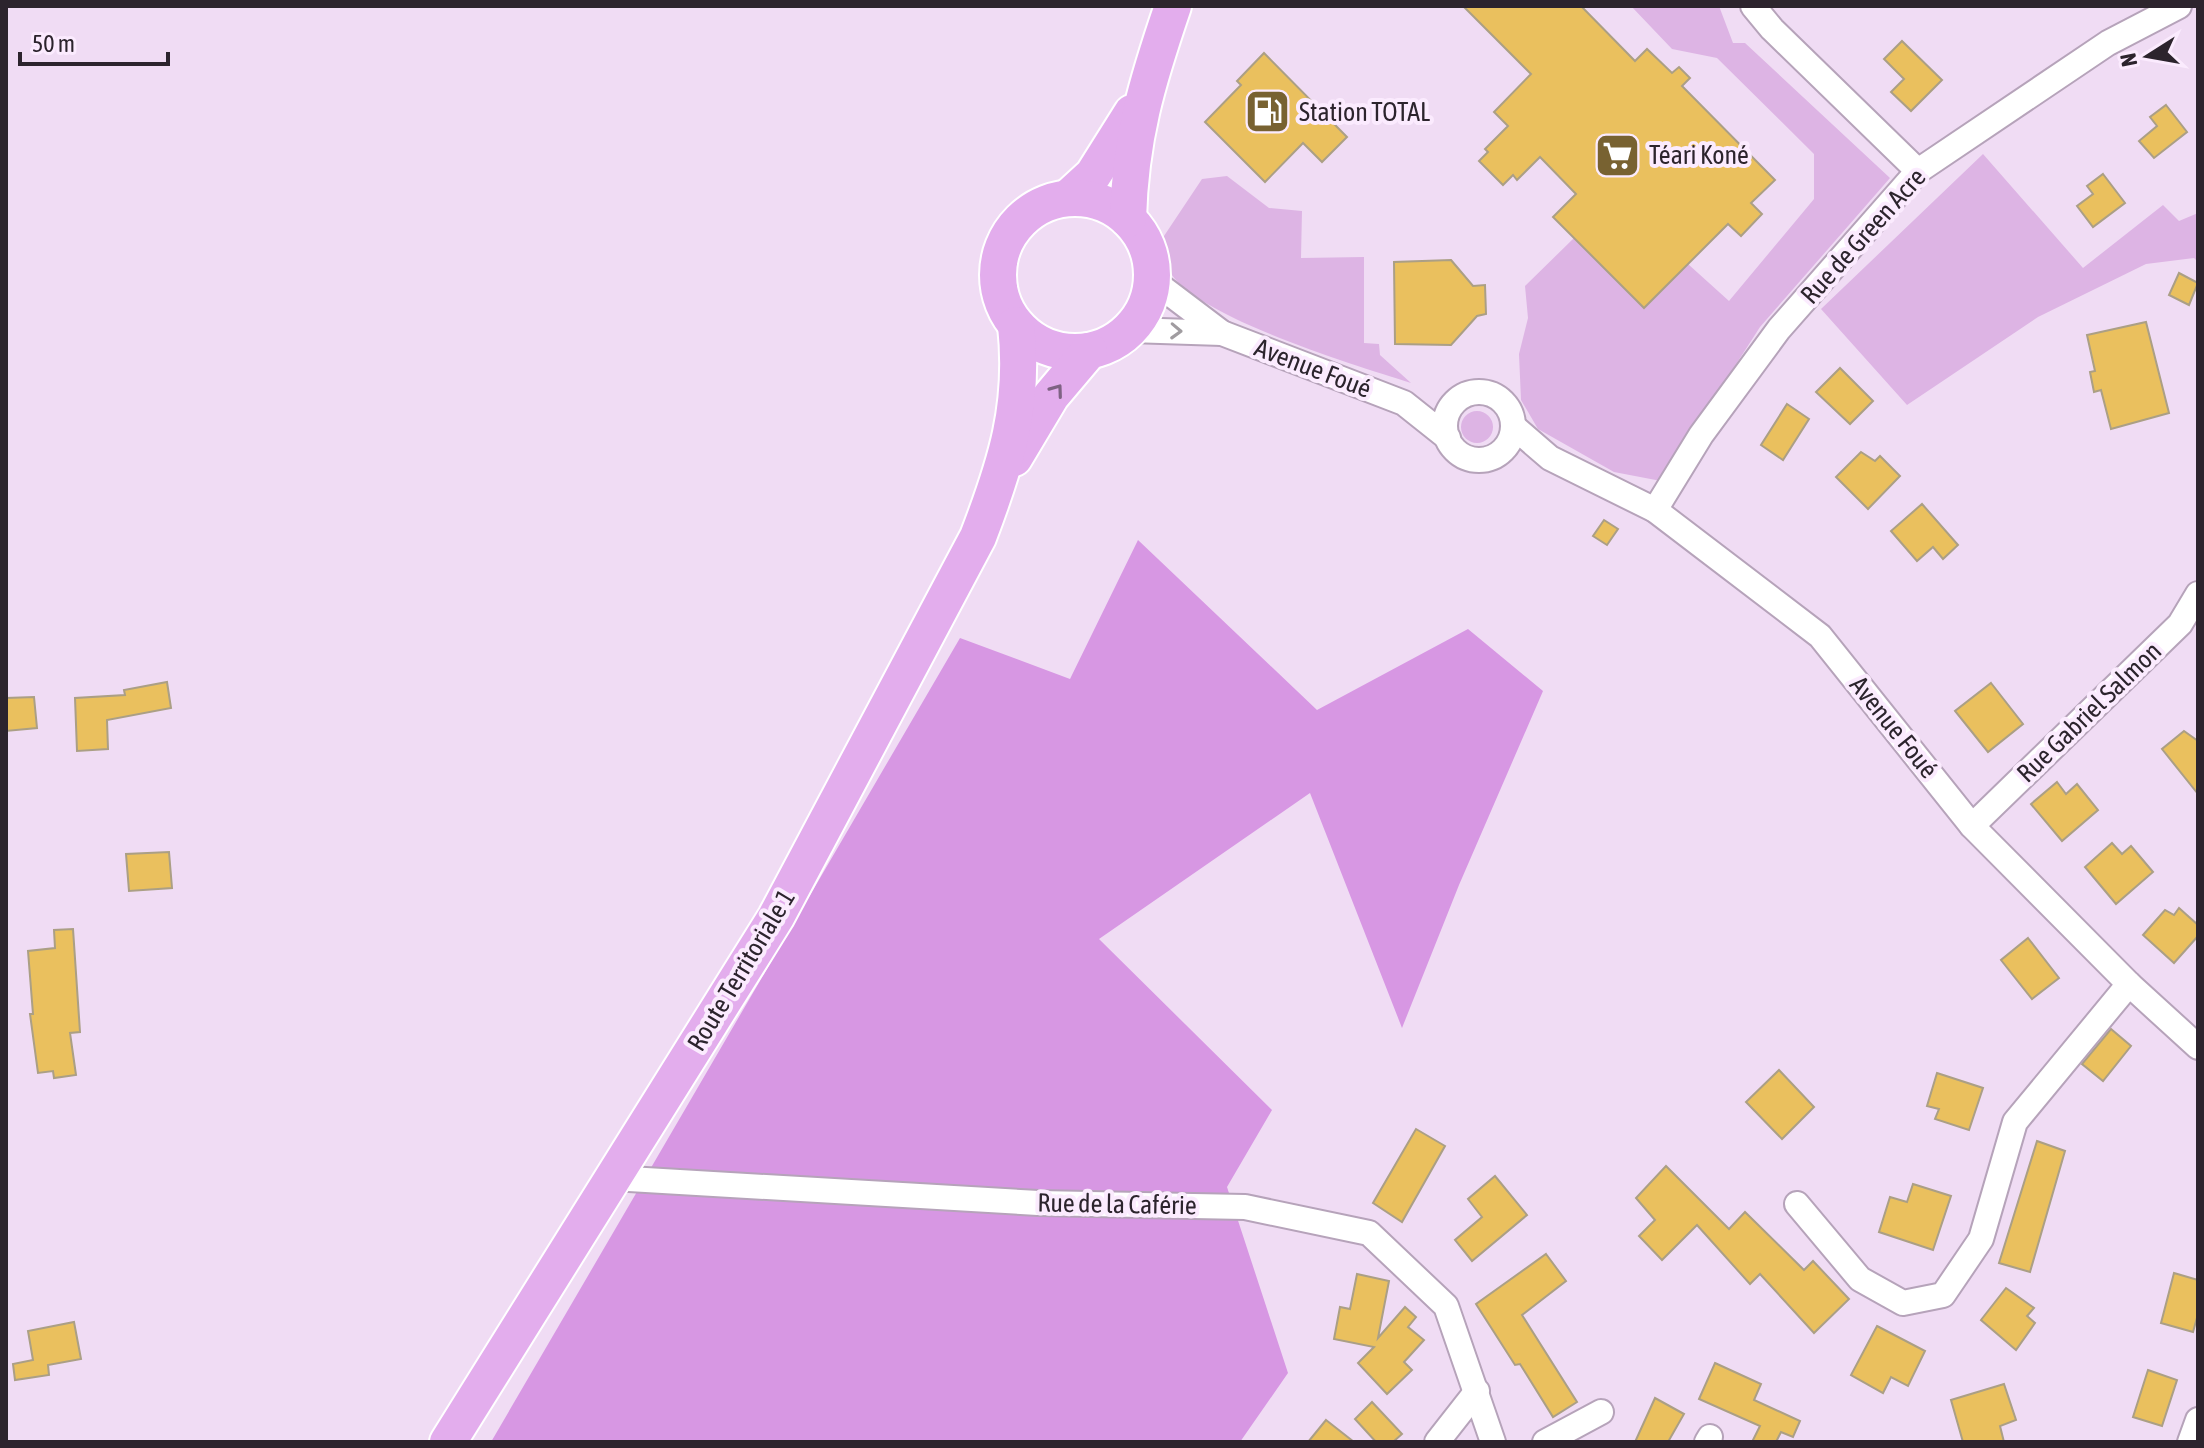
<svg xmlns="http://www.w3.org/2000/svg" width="2204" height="1448" viewBox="0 0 2204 1448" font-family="'Asap Condensed',sans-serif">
<rect width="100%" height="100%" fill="#f0dcf4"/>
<g fill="#ddb4e4">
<path d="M 1631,6 L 1719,6 L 1733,43 L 1745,43 L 1890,178 L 1760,327 L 1661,481 L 1614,472 L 1538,429 L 1521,400 L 1519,354 L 1528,318 L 1525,286 L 1574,238 L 1644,308 L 1688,264 L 1729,301 L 1814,199 L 1814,154 L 1717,58 L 1672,49 Z"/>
<path d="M 1983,154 L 2083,268 L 2163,205 L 2179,221 L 2198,213 L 2198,262 L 2194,258 L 2146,264 L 2038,317 L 1907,405 L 1821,309 Z"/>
<path d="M 1227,176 L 1269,208 L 1302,211 L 1301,258 L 1364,257 L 1364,343 L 1379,344 L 1380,355 L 1411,383 C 1354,365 1213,322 1175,279 C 1167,270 1163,256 1158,245 L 1202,179 Z"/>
<circle cx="1477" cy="427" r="16"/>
</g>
<path fill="#d797e3" d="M 1138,540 L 1317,710 L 1468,629 L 1543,691 L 1459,885 L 1402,1028 L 1310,793 L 1099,939 L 1272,1110 L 1227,1187 L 1288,1373 L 1240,1442 L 491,1442 L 960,638 L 1070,679 Z"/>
<g fill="#eac05e" stroke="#ab9f85" stroke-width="2">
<path d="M 1463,6 L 1581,6 L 1635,61 L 1647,49 L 1672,73 L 1679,67 L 1690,78 L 1682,86 L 1775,180 L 1751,203 L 1762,214 L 1741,236 L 1728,224 L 1644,308 L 1553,217 L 1576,194 L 1540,157 L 1517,180 L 1513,175 L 1503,185 L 1479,161 L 1488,152 L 1485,149 L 1508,126 L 1494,112 L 1531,74 Z"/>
<path d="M 1902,41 L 1942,80 L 1911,111 L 1891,92 L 1904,79 L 1884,59 Z"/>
<path d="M 1264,53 L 1347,137 L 1322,162 L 1303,143 L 1265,182 L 1205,122 L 1241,85 L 1237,81 Z"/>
<path d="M 2166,105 L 2187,132 L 2154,158 L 2139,141 L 2157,126 L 2150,117 Z"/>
<path d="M 2103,174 L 2125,203 L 2093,227 L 2077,206 L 2093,194 L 2087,186 Z"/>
<path d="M 1451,260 L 1473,286 L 1485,285 L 1486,314 L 1477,316 L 1451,345 L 1395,344 L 1394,262 Z"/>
<path d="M 2179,273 L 2198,283 L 2189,305 L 2169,295 Z"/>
<path d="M 2146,322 L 2169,413 L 2111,429 L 2101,390 L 2094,392 L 2090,372 L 2095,371 L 2087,335 Z"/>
<path d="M 1840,368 L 1873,401 L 1850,424 L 1816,392 Z"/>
<path d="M 1787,404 L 1809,419 L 1783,460 L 1761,445 Z"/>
<path d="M 1861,452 L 1875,461 L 1880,456 L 1900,476 L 1868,509 L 1836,477 Z"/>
<path d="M 1922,504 L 1958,545 L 1943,559 L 1933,547 L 1917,561 L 1891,531 Z"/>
<path d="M 1604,520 L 1618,529 L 1607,545 L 1593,536 Z"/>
<path d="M 167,682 L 171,708 L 107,720 L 108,749 L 77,751 L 75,698 L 125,695 L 124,690 Z"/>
<path d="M 1991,683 L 2023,724 L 1988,752 L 1955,711 Z"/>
<path d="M 34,697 L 37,728 L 6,731 L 6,698 Z"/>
<path d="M 2184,731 L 2198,741 L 2198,794 L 2162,749 Z"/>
<path d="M 2057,782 L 2066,794 L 2077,784 L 2098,810 L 2062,841 L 2031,804 Z"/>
<path d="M 2112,843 L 2122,854 L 2131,846 L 2153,872 L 2116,904 L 2085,867 Z"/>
<path d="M 169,852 L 172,888 L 129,891 L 126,854 Z"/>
<path d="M 2179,908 L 2198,925 L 2198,936 L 2174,963 L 2143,935 L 2165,910 L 2174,915 Z"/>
<path d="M 73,929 L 80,1032 L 70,1033 L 76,1075 L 54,1078 L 53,1071 L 38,1073 L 30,1014 L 33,1014 L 28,951 L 55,948 L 54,930 Z"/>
<path d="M 2028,938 L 2059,978 L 2032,999 L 2001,960 Z"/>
<path d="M 2111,1029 L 2131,1046 L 2103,1081 L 2082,1064 Z"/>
<path d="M 1779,1070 L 1814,1107 L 1782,1139 L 1746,1102 Z"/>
<path d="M 1937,1073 L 1983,1088 L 1969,1130 L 1935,1119 L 1939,1109 L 1927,1106 Z"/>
<path d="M 1416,1129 L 1445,1146 L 1402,1222 L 1373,1203 Z"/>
<path d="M 2037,1141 L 2065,1151 L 2030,1272 L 1999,1263 Z"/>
<path d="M 1666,1166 L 1729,1229 L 1745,1212 L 1804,1270 L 1813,1261 L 1849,1299 L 1814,1333 L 1760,1274 L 1750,1284 L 1697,1225 L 1662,1260 L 1639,1236 L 1655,1220 L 1636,1198 Z"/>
<path d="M 1495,1176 L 1527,1215 L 1472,1261 L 1455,1240 L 1482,1217 L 1468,1199 Z"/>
<path d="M 1913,1184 L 1951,1196 L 1933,1250 L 1879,1232 L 1890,1197 L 1907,1202 Z"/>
<path d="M 1546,1254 L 1566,1281 L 1522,1315 L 1577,1402 L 1553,1417 L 1520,1364 L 1515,1365 L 1476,1304 Z"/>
<path d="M 2174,1273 L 2198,1280 L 2198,1314 L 2193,1332 L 2161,1323 Z"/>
<path d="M 1357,1274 L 1389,1281 L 1378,1338 L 1405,1307 L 1416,1317 L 1408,1327 L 1424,1340 L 1404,1362 L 1412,1370 L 1387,1394 L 1358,1363 L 1374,1347 L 1334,1339 L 1340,1307 L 1350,1309 Z"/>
<path d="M 2006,1288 L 2034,1308 L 2027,1316 L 2035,1323 L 2016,1350 L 1981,1320 Z"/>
<path d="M 74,1322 L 81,1359 L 48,1365 L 49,1375 L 15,1380 L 13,1364 L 33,1360 L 28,1331 Z"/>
<path d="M 1877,1326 L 1925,1351 L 1908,1386 L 1891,1377 L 1883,1393 L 1851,1375 Z"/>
<path d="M 1715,1363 L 1761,1384 L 1754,1400 L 1800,1421 L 1793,1437 L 1781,1432 L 1776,1442 L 1752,1442 L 1760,1426 L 1699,1399 Z"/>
<path d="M 2148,1370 L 2177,1380 L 2162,1426 L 2133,1417 Z"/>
<path d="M 2004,1384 L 2016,1420 L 2000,1426 L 2004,1442 L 1963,1442 L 1951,1400 Z"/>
<path d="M 1655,1398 L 1684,1414 L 1668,1442 L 1635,1442 Z"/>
<path d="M 1372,1402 L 1402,1434 L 1393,1442 L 1376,1442 L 1355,1419 Z"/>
<path d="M 1326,1420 L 1354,1442 L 1308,1442 Z"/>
</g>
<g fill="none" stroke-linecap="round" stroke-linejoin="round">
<defs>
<g id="street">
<path d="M 1753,6 L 1772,29 L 1918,171"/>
<path d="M 1152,280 L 1222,333 L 1404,403 L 1448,438"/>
<path d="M 1130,330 L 1222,333"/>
<circle cx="1479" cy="426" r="34"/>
<path d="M 1513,426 L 1550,458 L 1655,510 L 1820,636 L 1972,826 L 2129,984 L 2198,1047"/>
<path d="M 1655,510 L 1701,435 L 1779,329 L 1918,171 L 2108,43 L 2179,6"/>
<path d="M 1972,826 L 2180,624 L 2198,594"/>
<path d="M 612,1178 L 1038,1203 L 1245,1207 L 1369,1233 L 1446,1306 L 1493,1442"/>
<path d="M 1797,1204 L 1860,1279 L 1903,1303 L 1943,1295 L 1981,1239 L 2015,1122 L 2129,984"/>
<path d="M 1437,1442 L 1477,1391"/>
<path d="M 1545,1442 L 1601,1412"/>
<path d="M 1707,1442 L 1710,1437"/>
<path d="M 2190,1442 L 2198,1420"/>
</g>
<g id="primary">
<path d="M 1069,197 L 1093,175 L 1132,113"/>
<circle cx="1075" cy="275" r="77"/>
<path d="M 1128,219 C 1130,138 1147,82 1173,6"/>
<path d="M 1014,458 L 1051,396 L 1089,351"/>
<path d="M 448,1442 L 776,917 L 978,537 C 1006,464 1025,405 1016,325"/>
</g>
</defs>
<use href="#street" stroke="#b6a3ba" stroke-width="28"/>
<use href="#primary" stroke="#fff" stroke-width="40"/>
<use href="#street" stroke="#fff" stroke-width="24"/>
<use href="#primary" stroke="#e3aded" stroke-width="36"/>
</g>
<defs><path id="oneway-chevron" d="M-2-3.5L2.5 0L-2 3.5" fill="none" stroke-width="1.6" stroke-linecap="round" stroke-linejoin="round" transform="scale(2)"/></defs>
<use stroke="#a09ca0" href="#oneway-chevron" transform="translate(1176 331) rotate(2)"/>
<use stroke="#7e6283" href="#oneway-chevron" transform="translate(1057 390) rotate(-54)"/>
<defs>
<symbol id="fuel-square" viewBox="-11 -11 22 22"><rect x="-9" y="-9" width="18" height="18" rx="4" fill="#786231" stroke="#fbebfe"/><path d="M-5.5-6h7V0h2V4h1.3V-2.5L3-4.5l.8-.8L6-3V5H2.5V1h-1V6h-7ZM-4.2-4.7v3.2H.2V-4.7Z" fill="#fff"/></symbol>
<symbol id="supermarket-square" viewBox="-11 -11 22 22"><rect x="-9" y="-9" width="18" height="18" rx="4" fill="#786231" stroke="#fbebfe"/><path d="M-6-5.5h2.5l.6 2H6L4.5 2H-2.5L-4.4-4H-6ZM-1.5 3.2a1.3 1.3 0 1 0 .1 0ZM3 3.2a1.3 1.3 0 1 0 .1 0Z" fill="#fff"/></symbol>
</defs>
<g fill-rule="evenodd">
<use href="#fuel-square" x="1242" y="86" width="51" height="51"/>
<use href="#supermarket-square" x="1592" y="130" width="51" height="51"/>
</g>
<g text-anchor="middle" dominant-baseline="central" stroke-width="8" stroke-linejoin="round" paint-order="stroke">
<g font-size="26" fill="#2c242d" stroke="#fbebfe" text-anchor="start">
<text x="1299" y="112">Station TOTAL</text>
<text x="1649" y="155">Téari Koné</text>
</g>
<g font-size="26" fill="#2c242d" stroke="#fbebfe">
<text transform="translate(1863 236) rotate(-48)">Rue de Green Acre</text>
<text transform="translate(1313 368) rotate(21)">Avenue Foué</text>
<text transform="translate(2089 712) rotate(-44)">Rue Gabriel Salmon</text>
<text transform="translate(1894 727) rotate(51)">Avenue Foué</text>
<text transform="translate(741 970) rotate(-59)">Route Territoriale 1</text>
<text transform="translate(1117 1204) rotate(1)">Rue de la Caférie</text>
</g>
</g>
<rect width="2204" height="1448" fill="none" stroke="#2c242d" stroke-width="16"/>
<g transform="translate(2148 56) rotate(259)" stroke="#fbebfe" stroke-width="6" paint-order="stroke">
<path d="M0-6L14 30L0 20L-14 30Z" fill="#2c242d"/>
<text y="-12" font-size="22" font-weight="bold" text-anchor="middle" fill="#2c242d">N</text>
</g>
<path d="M20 52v12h148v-12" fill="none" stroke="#2c242d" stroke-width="4"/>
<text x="32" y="52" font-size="24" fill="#2c242d" stroke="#fbebfe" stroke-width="6" paint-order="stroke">50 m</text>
</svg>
